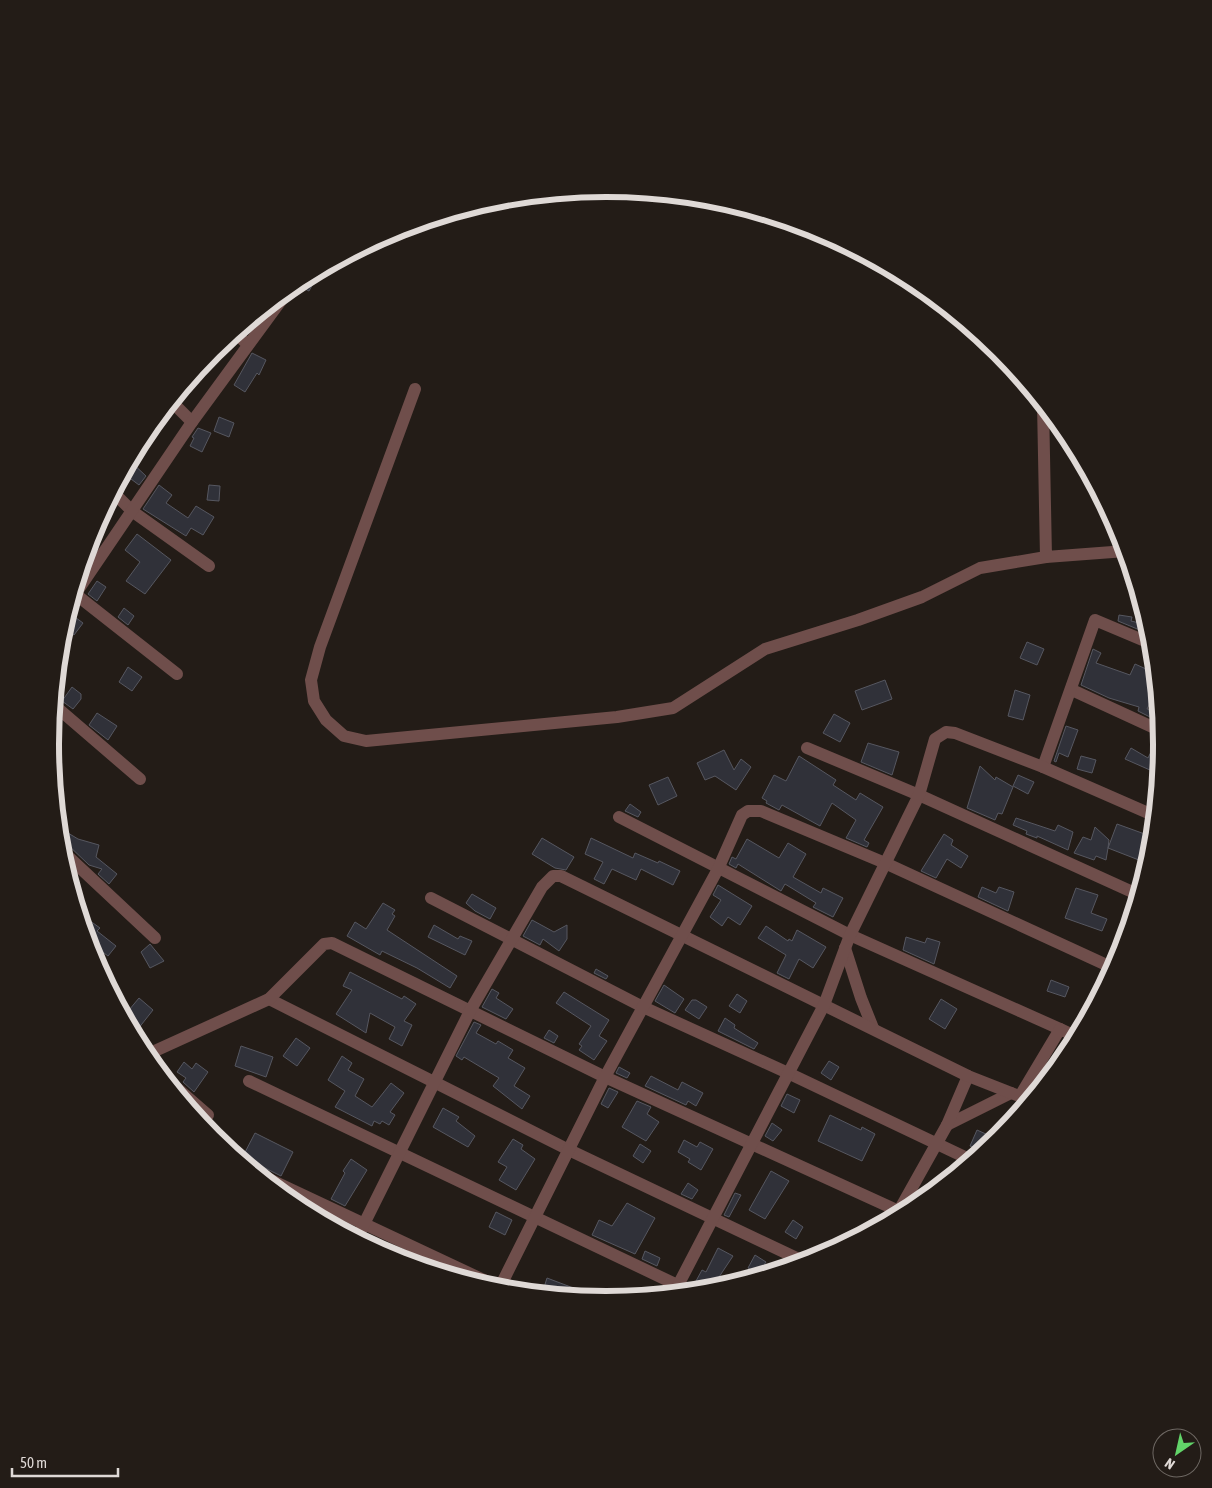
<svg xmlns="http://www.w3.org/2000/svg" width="1212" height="1488" viewBox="0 0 1212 1488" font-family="'Asap Condensed',sans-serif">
<rect width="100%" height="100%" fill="#231c17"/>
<g fill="#303139" stroke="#565760">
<path d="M 321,269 L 309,291 L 299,286 L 297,282 Z"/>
<path d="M 252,353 L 266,360 L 259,375 L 257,373 L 245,392 L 234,385 Z"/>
<path d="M 219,417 L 234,423 L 229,437 L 214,431 Z"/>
<path d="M 198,428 L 211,433 L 202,452 L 190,446 L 194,438 L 192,437 Z"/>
<path d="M 130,461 L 146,476 L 139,485 L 131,479 L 122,490 L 117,485 Z"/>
<path d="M 159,485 L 172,495 L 166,503 L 188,518 L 196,506 L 214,517 L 203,535 L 191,528 L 186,536 L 143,509 Z"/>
<path d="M 209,485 L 220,486 L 219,501 L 207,500 Z"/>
<path d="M 137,534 L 171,560 L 145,594 L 126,581 L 140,562 L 125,550 Z"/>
<path d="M 97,581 L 106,587 L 97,601 L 88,594 Z"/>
<path d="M 124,608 L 134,616 L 128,625 L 118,617 Z"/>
<path d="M 68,612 L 83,623 L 74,635 L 63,628 Z"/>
<path d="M 1119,615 L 1132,617 L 1131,621 L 1148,625 L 1147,633 L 1118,621 Z"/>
<path d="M 1027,642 L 1044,649 L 1037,665 L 1020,658 Z"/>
<path d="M 1093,649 L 1101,653 L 1096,663 L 1130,675 L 1135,664 L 1155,673 L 1157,689 L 1147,709 L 1154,710 L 1152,718 L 1138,711 L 1139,707 L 1109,698 L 1081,685 Z"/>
<path d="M 128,667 L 142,677 L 132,691 L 119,682 Z"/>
<path d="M 885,680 L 892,699 L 862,710 L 855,691 Z"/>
<path d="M 72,687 L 81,694 L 81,699 L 73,709 L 62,701 Z"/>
<path d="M 1015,690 L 1030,695 L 1023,720 L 1008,716 Z"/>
<path d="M 97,713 L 117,726 L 108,740 L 89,725 Z"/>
<path d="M 834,714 L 850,723 L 840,742 L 823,733 Z"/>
<path d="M 1066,726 L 1078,730 L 1068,757 L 1059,753 L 1056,762 L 1054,761 Z"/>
<path d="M 868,743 L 899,752 L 892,775 L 861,762 Z"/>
<path d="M 1131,748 L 1148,758 L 1151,752 L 1161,757 L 1159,774 L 1125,759 Z"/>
<path d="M 724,750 L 734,770 L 741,759 L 751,767 L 736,790 L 715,776 L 705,780 L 697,763 Z"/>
<path d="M 799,756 L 836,780 L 833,785 L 856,800 L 860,793 L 883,807 L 864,840 L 869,843 L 867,847 L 846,838 L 856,820 L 832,803 L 820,826 L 782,805 L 779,810 L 766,803 L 767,801 L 762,798 L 774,775 L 786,781 Z"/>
<path d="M 1081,756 L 1096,760 L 1092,773 L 1077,769 Z"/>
<path d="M 980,766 L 995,780 L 996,777 L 1013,787 L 1002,814 L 998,813 L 995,820 L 967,808 Z"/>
<path d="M 1018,775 L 1034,782 L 1028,794 L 1013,786 Z"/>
<path d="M 668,777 L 677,796 L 658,805 L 649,785 Z"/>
<path d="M 630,804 L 641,812 L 638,817 L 625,811 Z"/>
<path d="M 1016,818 L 1055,831 L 1058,825 L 1073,832 L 1068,850 L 1037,836 L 1037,838 L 1026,834 L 1027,831 L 1013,825 Z"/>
<path d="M 1117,824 L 1153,837 L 1144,862 L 1108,848 L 1106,860 L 1096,856 L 1094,860 L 1074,853 L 1083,837 L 1091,840 L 1095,827 L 1109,840 L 1108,848 Z"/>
<path d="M 58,827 L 78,839 L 99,845 L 96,857 L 117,874 L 109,884 L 98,874 L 102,869 L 89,865 L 66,843 L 60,841 Z"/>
<path d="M 944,834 L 953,840 L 951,845 L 968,856 L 961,868 L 947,859 L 936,878 L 921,871 Z"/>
<path d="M 542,838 L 574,857 L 566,870 L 555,868 L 532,854 Z"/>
<path d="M 591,838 L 633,858 L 635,853 L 658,863 L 659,861 L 680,871 L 673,885 L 641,869 L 636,880 L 612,869 L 604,884 L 594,879 L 603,862 L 585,854 Z"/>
<path d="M 747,839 L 779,858 L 788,843 L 806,854 L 793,877 L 821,893 L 823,888 L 843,898 L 833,917 L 813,907 L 816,903 L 785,884 L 781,891 L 738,864 L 736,868 L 729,864 L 732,857 L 736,859 Z"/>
<path d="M 718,885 L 752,906 L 740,925 L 728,917 L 722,926 L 710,917 L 721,900 L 713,895 Z"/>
<path d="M 982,887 L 996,893 L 999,887 L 1014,892 L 1008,911 L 978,897 Z"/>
<path d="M 1076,888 L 1098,895 L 1091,913 L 1107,919 L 1102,931 L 1065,918 Z"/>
<path d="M 472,894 L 496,908 L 490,919 L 475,911 L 466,903 Z"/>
<path d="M 383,903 L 395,910 L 392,914 L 395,916 L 387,930 L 457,976 L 450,988 L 417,968 L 382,951 L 380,955 L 347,936 L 355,922 L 366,929 Z"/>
<path d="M 79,913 L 100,928 L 97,931 L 116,946 L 108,956 L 100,950 L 98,952 L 89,944 Z"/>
<path d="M 532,920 L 554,932 L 567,925 L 567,939 L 559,951 L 543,939 L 540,945 L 523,936 Z"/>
<path d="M 434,925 L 458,939 L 460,936 L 472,941 L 465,955 L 428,937 Z"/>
<path d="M 766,926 L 788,941 L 789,939 L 792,941 L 797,930 L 826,947 L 813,968 L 799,959 L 789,979 L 777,973 L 786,955 L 758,938 Z"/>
<path d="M 906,937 L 925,943 L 927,938 L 940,942 L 934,964 L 903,950 Z"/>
<path d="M 150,944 L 164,961 L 150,968 L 141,952 Z"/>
<path d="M 596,969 L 608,976 L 606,979 L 594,973 Z"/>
<path d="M 350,972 L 402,999 L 404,996 L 416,1004 L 404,1021 L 412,1025 L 402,1046 L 389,1039 L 395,1027 L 370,1013 L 366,1033 L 336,1014 L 352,990 L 343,986 Z"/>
<path d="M 1051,980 L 1069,987 L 1065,997 L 1047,991 Z"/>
<path d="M 664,985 L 684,999 L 675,1013 L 655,1001 Z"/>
<path d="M 492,989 L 499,993 L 496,998 L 513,1009 L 506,1019 L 482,1007 Z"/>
<path d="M 564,992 L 609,1020 L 599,1036 L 607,1041 L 594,1060 L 579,1050 L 582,1046 L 579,1044 L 591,1026 L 556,1003 Z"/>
<path d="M 737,994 L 747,1001 L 740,1013 L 729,1006 Z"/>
<path d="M 139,998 L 153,1010 L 134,1034 L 124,1016 Z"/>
<path d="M 941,999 L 957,1009 L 945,1029 L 929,1019 Z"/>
<path d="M 692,1000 L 696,1000 L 707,1007 L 699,1019 L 685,1010 Z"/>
<path d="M 725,1018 L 735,1025 L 734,1028 L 758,1043 L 754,1049 L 718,1031 Z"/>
<path d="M 474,1022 L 481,1025 L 476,1033 L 496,1044 L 498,1041 L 513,1050 L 508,1058 L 525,1068 L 514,1086 L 530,1096 L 522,1109 L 493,1086 L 499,1078 L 464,1057 L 462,1060 L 456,1056 Z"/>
<path d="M 549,1030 L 558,1036 L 554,1043 L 544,1038 Z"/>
<path d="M 296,1038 L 310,1048 L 297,1066 L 283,1056 Z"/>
<path d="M 241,1046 L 273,1057 L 266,1077 L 235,1066 Z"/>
<path d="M 342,1056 L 352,1063 L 348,1070 L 364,1079 L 355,1096 L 372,1107 L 391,1083 L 404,1093 L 390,1112 L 395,1115 L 389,1125 L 382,1121 L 380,1124 L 374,1121 L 372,1126 L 335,1107 L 345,1091 L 328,1080 Z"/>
<path d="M 829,1061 L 839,1067 L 831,1080 L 821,1073 Z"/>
<path d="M 184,1062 L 192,1069 L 196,1063 L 208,1072 L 194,1092 L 183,1082 L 186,1078 L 177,1072 Z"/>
<path d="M 619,1067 L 630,1073 L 627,1078 L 616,1073 Z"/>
<path d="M 651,1076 L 678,1090 L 682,1082 L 703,1093 L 696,1106 L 688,1101 L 686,1105 L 645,1086 Z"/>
<path d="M 609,1088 L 618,1092 L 608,1108 L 601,1104 Z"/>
<path d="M 787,1094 L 800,1100 L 794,1113 L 781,1106 Z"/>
<path d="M 637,1101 L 651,1107 L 647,1114 L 659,1122 L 646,1141 L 622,1127 Z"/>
<path d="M 443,1108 L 459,1117 L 456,1121 L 475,1136 L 468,1147 L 433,1127 Z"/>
<path d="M 830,1115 L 861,1130 L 862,1127 L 875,1134 L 862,1161 L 818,1141 Z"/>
<path d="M 772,1123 L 782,1130 L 773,1141 L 765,1136 Z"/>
<path d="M 977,1130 L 997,1139 L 982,1151 L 970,1146 Z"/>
<path d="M 255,1133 L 293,1152 L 281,1176 L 261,1166 L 254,1167 L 241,1160 Z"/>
<path d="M 513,1139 L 523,1145 L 521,1149 L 535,1159 L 516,1190 L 499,1180 L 507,1167 L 498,1162 Z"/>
<path d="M 684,1140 L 697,1147 L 700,1142 L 713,1149 L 701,1170 L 688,1162 L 690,1159 L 678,1152 Z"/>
<path d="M 640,1144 L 651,1151 L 643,1163 L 633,1156 Z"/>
<path d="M 351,1159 L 367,1170 L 345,1206 L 331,1199 L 345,1173 L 343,1171 Z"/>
<path d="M 771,1171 L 789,1181 L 765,1219 L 749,1210 Z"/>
<path d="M 688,1183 L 698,1190 L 692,1199 L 681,1194 Z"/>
<path d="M 735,1193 L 741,1195 L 729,1217 L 724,1215 Z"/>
<path d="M 627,1203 L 655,1218 L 635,1254 L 592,1235 L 599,1220 L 612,1226 Z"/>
<path d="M 496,1212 L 512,1220 L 505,1235 L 489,1227 Z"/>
<path d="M 323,1213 L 337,1220 L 334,1226 L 320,1218 Z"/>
<path d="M 793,1220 L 803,1227 L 796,1239 L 785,1232 Z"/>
<path d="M 718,1248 L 733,1256 L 711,1289 L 696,1281 L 702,1270 L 706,1272 Z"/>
<path d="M 645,1251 L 660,1258 L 657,1266 L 642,1259 Z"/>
<path d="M 755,1255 L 766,1262 L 758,1274 L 748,1268 Z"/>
<path d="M 547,1278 L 592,1295 L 591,1299 L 542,1294 Z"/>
</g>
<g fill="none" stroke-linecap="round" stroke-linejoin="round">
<g stroke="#6f4e4b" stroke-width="12">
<path d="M 235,332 L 248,345"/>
<path d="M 415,389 L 320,647 L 311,680 L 314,701 L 326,720 L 344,736 L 366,741 L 617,717 L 673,708 L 765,649 L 858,620 L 922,597 L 980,568 L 1046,557"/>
<path d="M 171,401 L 192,422"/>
<path d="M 1043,404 L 1046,557 L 1126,551"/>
<path d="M 113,492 L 132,511 L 209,566"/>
<path d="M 74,593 L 177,674"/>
<path d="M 72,599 L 192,422 L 291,287"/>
<path d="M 1072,690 L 1161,731"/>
<path d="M 54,705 L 140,779"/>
<path d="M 807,748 L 919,795 L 1139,895"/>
<path d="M 1043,767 L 1095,620 L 1152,644"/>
<path d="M 619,817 L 850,935 L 1060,1029"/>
<path d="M 60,849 L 155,938"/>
<path d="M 431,898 L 643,1007 L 788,1073 L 971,1160"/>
<path d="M 845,948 L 861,998 L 873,1028"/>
<path d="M 269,999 L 569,1150 L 805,1262"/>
<path d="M 146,1055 L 269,999 L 324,944 L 332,943 L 605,1077 L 903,1213"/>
<path d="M 162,1075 L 208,1115"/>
<path d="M 249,1081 L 692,1292"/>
<path d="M 1020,1096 L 1060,1029 L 1077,1037"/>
<path d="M 947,1125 L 1011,1093"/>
<path d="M 258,1174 L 505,1290"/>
<path d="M 896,1216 L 947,1125 L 968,1076"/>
<path d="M 357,1238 L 470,1011 L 542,887 L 553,876 L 561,876 L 968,1076 L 1029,1100"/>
<path d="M 499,1289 L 605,1077 L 718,869 L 742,815 L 748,811 L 761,811 L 885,863 L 1113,968"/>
<path d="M 674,1293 L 824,1005 L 850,935 L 919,795 L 935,739 L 946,732 L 955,733 L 1043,767 L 1155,816"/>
</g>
</g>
<path d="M0 0H1212V1488H0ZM59 744a547 547 0 1 1 1094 0a547 547 0 1 1-1094 0Z" fill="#231c17" fill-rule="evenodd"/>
<path fill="none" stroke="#dfd9d6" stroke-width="6" d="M59 744a547 547 0 1 1 1094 0a547 547 0 1 1-1094 0Z"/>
<g transform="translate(1177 1453) rotate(214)"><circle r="24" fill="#231c17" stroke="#6e6863"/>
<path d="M0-4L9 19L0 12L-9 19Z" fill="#62d469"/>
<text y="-8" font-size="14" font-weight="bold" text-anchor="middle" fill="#dfd9d6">N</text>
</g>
<path d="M12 1468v8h106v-8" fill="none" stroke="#dfd9d6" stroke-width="2.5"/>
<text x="20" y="1468" font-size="15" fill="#dfd9d6" stroke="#231c17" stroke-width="4" paint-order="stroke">50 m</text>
</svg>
